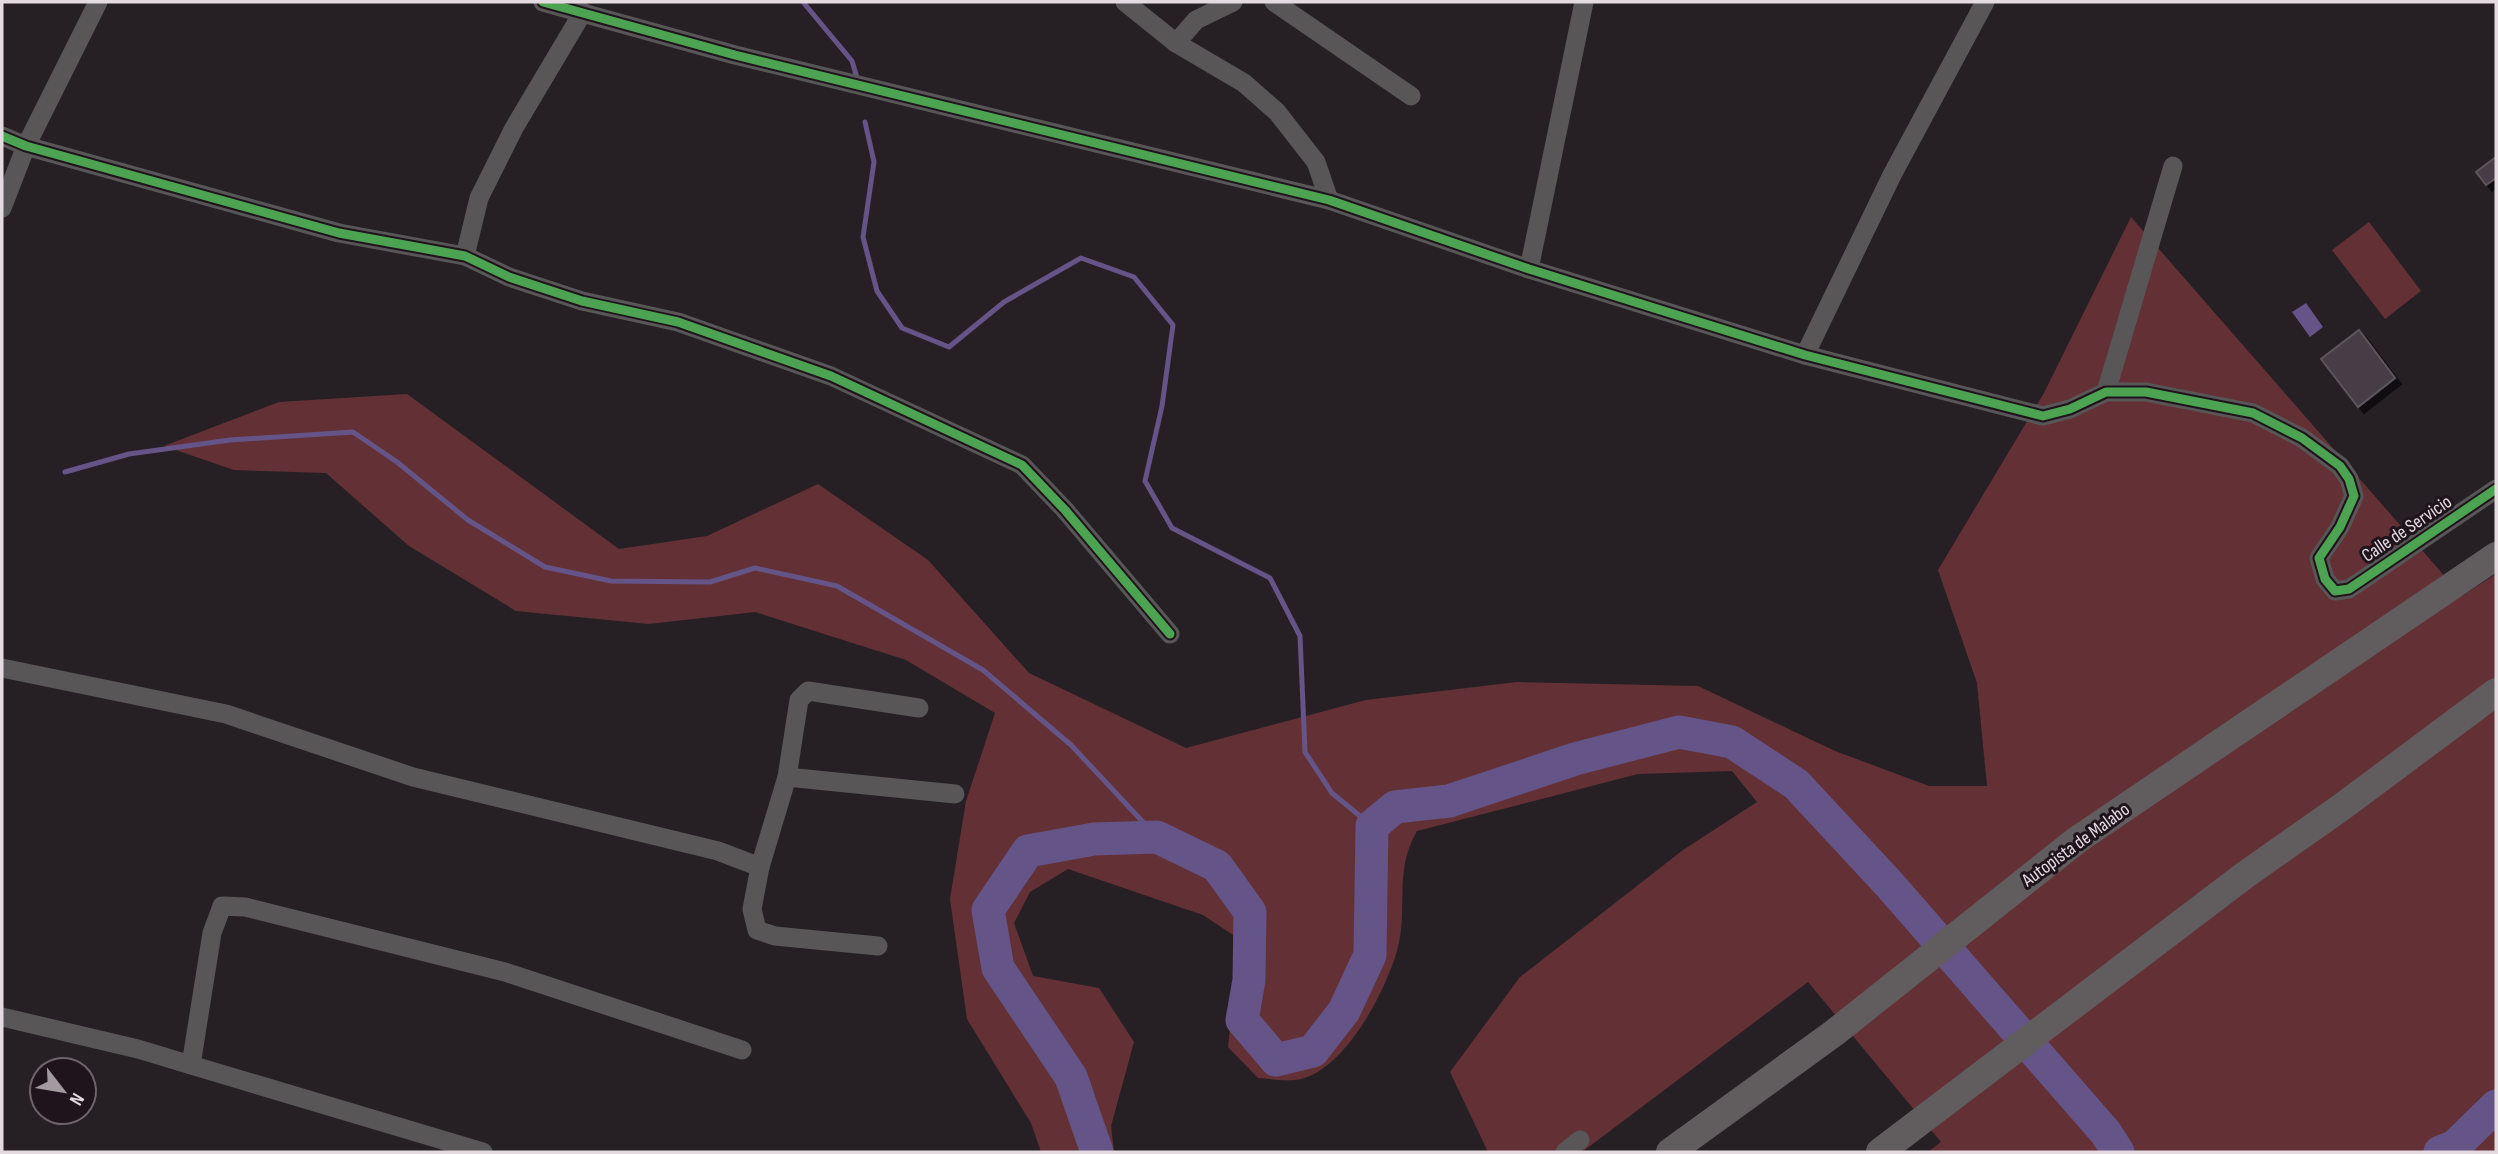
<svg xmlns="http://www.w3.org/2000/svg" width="2498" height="1154" viewBox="0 0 2498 1154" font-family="'Sofia Sans Condensed',sans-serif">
<defs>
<filter id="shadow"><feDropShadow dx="6" dy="6" stdDeviation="0" flood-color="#0009"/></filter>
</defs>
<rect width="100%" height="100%" fill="#262025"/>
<g fill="#633135">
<path d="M 2131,217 L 2462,596 L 2496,574 L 2496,1152 L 1928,1152 L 1941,1142 L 1808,982 L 1582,1152 L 1488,1152 L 1450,1072 L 1520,977 L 1683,850 L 1757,802 L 1732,771 L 1638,774 L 1417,831 C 1393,872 1409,909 1397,951 C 1385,992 1346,1068 1301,1079 C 1289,1082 1271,1079 1258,1078 L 1228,1047 L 1237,965 L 1233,935 L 1203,915 L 1068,869 L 1030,892 L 1014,923 L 1033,976 L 1099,988 L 1134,1042 L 1111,1126 L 1114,1152 L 1041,1152 L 1031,1123 L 967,1019 L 950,899 L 966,801 L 995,713 L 906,660 L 755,612 L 649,624 L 516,611 L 409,546 L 326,473 L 234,470 L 164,446 L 279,402 L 407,394 L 619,549 L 707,536 L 818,484 L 928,560 L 1029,673 L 1186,748 L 1366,700 L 1517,682 L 1698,686 L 1835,751 L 1929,786 L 1987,786 L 1977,683 L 1938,570 L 2044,393 Z"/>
<path d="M 2369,222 L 2421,291 L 2385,319 L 2332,250 Z"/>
</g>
<path fill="#645487" d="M 2306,303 L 2323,327 L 2310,337 L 2292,312 Z"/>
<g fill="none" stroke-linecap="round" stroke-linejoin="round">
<g stroke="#645487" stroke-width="5">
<path d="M 803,2 L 852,61 L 858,81"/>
<path d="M 865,122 L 874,162 L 863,237 L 877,291 L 902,328 L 949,347 L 1004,302 L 1081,258 L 1134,277 L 1173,325 L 1162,406 L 1145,481 L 1172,528 L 1270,578 L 1300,636 L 1305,752 L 1332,793 L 1372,826"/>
<path d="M 65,472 L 129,454 L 230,440 L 353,432 L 397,462 L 468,520 L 545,567 L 611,581 L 710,582 L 755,568 L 837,586 L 983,670 L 1071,745 L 1157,837"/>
</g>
<g stroke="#645487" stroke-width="33">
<path d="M 1097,1152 L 1071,1077 L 998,968 L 988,910 L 1028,851 L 1094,839 L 1157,837 L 1217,866 L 1250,912 L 1249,980 L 1242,1020 L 1276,1060 L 1313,1051 L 1344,1011 L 1370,955 L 1372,826 L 1395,807 L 1449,801 L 1575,759 L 1679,732 L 1732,742 L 1796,784 L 1889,884 L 2106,1133 L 2118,1152"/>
<path d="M 2440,1152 L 2455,1146 L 2496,1106"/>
</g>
</g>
<g fill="#463c47" stroke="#5b575b" stroke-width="2" filter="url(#shadow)">
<path d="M 2496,157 L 2496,178 L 2486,185 L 2476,172 Z"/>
<path d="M 2359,330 L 2395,378 L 2358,407 L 2321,359 Z"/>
</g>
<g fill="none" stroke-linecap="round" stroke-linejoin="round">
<g stroke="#585656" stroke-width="19">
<path d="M 543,2 L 735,55 L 1329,200 L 1529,269 L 1805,355 L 2043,416 L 2070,409 L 2106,392 L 2146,392 L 2253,413 L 2302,438 L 2340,466 L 2349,479 L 2354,496 L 2340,527 L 2319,558 L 2325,579 L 2335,591 L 2349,589 L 2496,489"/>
<path d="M 1125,2 L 1176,43 L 1244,83 L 1277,112 L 1316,162 L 1329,200"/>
<path d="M 1274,2 L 1411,96"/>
<path d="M 1176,43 L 1196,20 L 1233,2"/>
<path d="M 2,136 L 26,146 L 339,233 L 465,256 L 509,277 L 582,301 L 678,322 L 831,376 L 1022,465 L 1065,510 L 1170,634"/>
<path d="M 2,208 L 26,146 L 98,2"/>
<path d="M 465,256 L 479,198 L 514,128 L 583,12"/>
<path d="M 1529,269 L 1584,2"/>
<path d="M 1805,355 L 1892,175 L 1985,2"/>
<path d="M 2106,392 L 2173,166"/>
<path d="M 2,668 L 226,714 L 413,777 L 718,851 L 760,867 L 787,777 L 799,700 L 808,691 L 919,708"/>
<path d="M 787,777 L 955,794"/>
<path d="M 760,867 L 752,909 L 757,930 L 775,936 L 878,946"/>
<path d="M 2,1017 L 138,1049 L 191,1065 L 212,933 L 222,906 L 245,907 L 505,972 L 742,1050"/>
<path d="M 191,1065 L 483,1152"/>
<path d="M 1565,1152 L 1580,1140"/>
</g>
<g stroke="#615c5e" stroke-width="28">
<path d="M 1670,1152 L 1834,1033 L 2077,840 L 2496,556"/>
<path d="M 1880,1152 L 2245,875 L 2343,806 L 2496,692"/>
</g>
<defs>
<g id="cycleway">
<path d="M 543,2 L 735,55 L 1329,200 L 1529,269 L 1805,355 L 2043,416 L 2070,409 L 2106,392 L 2146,392 L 2253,413 L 2302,438 L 2340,466 L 2349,479 L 2354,496 L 2340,527 L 2319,558 L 2325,579 L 2335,591 L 2349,589 L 2496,489"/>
<path d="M 2,136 L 26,146 L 339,233 L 465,256 L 509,277 L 582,301 L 678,322 L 831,376 L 1022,465 L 1065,510 L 1170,634"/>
</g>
</defs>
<use href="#cycleway" stroke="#20141c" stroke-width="13"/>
<use href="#cycleway" stroke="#4ca352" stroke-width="9"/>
</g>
<g text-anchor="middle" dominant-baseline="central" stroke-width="6" stroke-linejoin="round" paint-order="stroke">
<g font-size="19" fill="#e3dbe0" stroke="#20141c">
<text transform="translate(2407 529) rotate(-34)">Calle de Servicio</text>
<text transform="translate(2076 845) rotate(-36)">Autopista de Malabo</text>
</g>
</g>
<rect width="2498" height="1154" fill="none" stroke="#e3dbe0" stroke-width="7"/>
<g transform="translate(63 1091) rotate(121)"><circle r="33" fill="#20141c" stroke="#6e646a" stroke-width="2"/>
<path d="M0-5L12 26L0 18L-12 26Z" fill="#a19a9f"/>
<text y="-10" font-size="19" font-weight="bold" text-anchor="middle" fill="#e3dbe0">N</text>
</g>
</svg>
